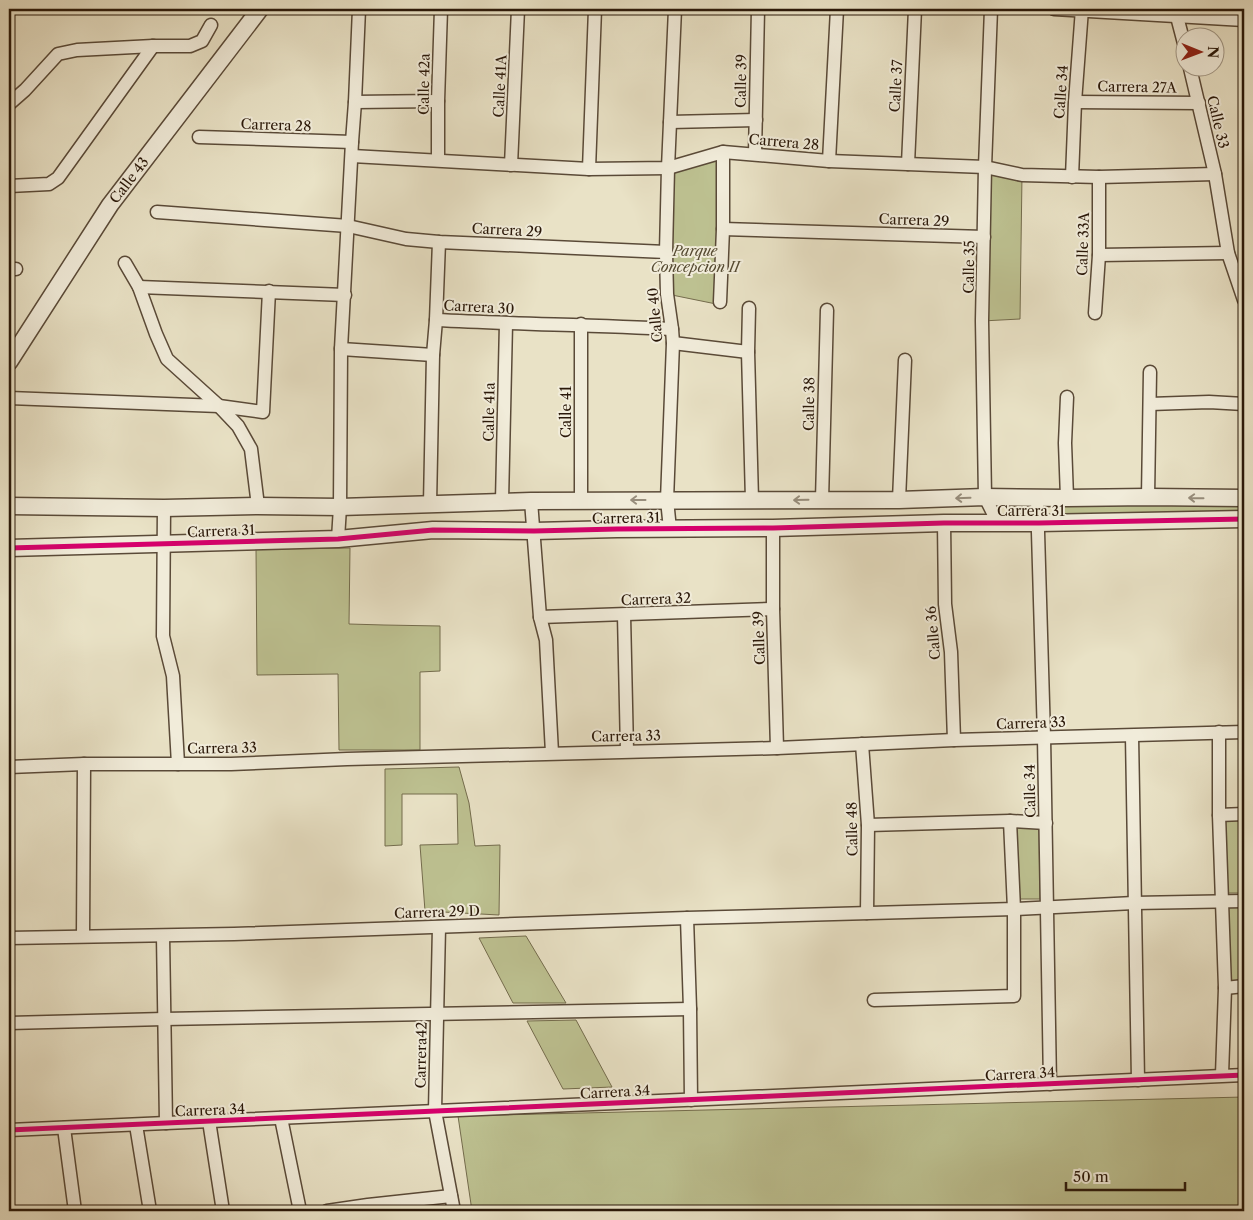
<svg xmlns="http://www.w3.org/2000/svg" width="1253" height="1220" viewBox="0 0 1253 1220" font-family="'Libre Caslon Text',serif">
<rect width="100%" height="100%" fill="#e9e2c6"/>
<filter id="stains"><feTurbulence type="fractalNoise" baseFrequency=".004" numOctaves="4"/><feColorMatrix values="0 0 0 0 .2 0 0 0 0 .09 0 0 0 0 .02 0 0 0 .5 -.17"/></filter>
<radialGradient id="worn" r=".72"><stop offset=".6" stop-color="#630" stop-opacity="0"/><stop offset="1" stop-color="#630" stop-opacity=".3"/></radialGradient>
<g fill="#bdc191" stroke="#746c4d">
<path d="M 722,152 L 726,306 L 667,294 L 667,171 Z"/>
<path d="M 985,167 L 1022,175 L 1020,319 L 982,321 Z"/>
<path d="M 1244,501 L 1244,514 L 1062,515 L 1060,503 Z"/>
<path d="M 350,548 L 349,624 L 384,625 L 440,626 L 440,671 L 420,672 L 420,750 L 339,750 L 338,674 L 257,675 L 256,549 Z"/>
<path d="M 459,767 L 469,803 L 475,846 L 500,845 L 499,915 L 425,911 L 420,845 L 458,844 L 457,794 L 402,794 L 402,845 L 385,846 L 385,769 Z"/>
<rect x="1224" y="818" width="20" height="75"/>
<path d="M 1014,826 L 1039,827 L 1040,899 L 1015,899 Z"/>
<path d="M 1228,906 L 1244,906 L 1244,981 L 1227,981 Z"/>
<path d="M 526,936 L 566,1003 L 513,1003 L 479,938 Z"/>
<path d="M 576,1020 L 612,1087 L 563,1089 L 527,1021 Z"/>
<path d="M 1244,1097 L 1244,1211 L 472,1211 L 458,1116 Z"/>
</g>
<g fill="none" stroke-linecap="round" stroke-linejoin="round">
<defs>
<g id="minor">
<path d="M 9,9 L 11,9"/>
<path d="M 991,9 L 985,167 L 982,321 L 985,497 L 998,523"/>
<path d="M 1054,9 L 1244,20"/>
<path d="M 1175,9 L 1186,51"/>
<path d="M 1190,68 L 1215,174 L 1228,253 L 1244,300"/>
<path d="M 355,102 L 438,101"/>
<path d="M 1075,102 L 1199,103"/>
<path d="M 9,104 L 25,90 L 58,54 L 77,50 L 153,46 L 190,46 L 202,41 L 211,25"/>
<path d="M 670,122 L 756,120"/>
<path d="M 199,137 L 352,142"/>
<path d="M 755,154 L 758,9"/>
<path d="M 352,156 L 589,169 L 668,168 L 723,152 L 829,161 L 985,167 L 1022,175 L 1099,177 L 1215,174"/>
<path d="M 438,160 L 438,101 L 441,9"/>
<path d="M 829,161 L 837,9"/>
<path d="M 908,164 L 915,9"/>
<path d="M 511,165 L 518,9"/>
<path d="M 589,169 L 595,9"/>
<path d="M 1072,177 L 1075,102 L 1082,9"/>
<path d="M 9,186 L 49,184 L 58,178 L 153,46"/>
<path d="M 157,212 L 348,226 L 406,239 L 439,242 L 666,252"/>
<path d="M 723,229 L 984,237"/>
<path d="M 1099,255 L 1228,253"/>
<path d="M 125,263 L 139,287 L 156,334 L 167,359 L 219,406 L 238,426 L 251,449 L 258,506"/>
<path d="M 9,269 L 16,269"/>
<path d="M 139,287 L 345,295"/>
<path d="M 720,302 L 723,229 L 723,152"/>
<path d="M 749,308 L 748,352 L 752,500"/>
<path d="M 1095,313 L 1099,255 L 1099,177"/>
<path d="M 436,320 C 515,324 593,325 672,329"/>
<path d="M 673,343 L 748,352"/>
<path d="M 341,349 L 433,355"/>
<path d="M 1067,397 L 1065,443 L 1067,498"/>
<path d="M 9,398 L 219,406 L 263,412 L 269,291"/>
<path d="M 1150,404 L 1209,402 L 1244,404"/>
<path d="M 1148,497 L 1150,372"/>
<path d="M 1037,498 L 1044,737 L 1050,1084"/>
<path d="M 581,500 L 581,324"/>
<path d="M 822,500 L 827,310"/>
<path d="M 899,500 L 905,360"/>
<path d="M 502,501 L 506,323"/>
<path d="M 531,501 L 540,617 L 546,640 L 552,753"/>
<path d="M 430,504 L 433,355 L 436,320 L 439,242"/>
<path d="M 164,508 L 163,636 L 173,676 L 178,764"/>
<path d="M 944,523 L 945,604 L 951,652 L 954,740"/>
<path d="M 773,528 L 773,609 L 777,748"/>
<path d="M 670,529 L 667,500 L 673,343 L 672,329 L 667,294 L 666,252 L 668,168 L 675,9"/>
<path d="M 338,539 L 340,507 L 341,349 L 352,142 L 355,102 L 359,9"/>
<path d="M 624,615 L 627,751"/>
<path d="M 540,617 L 773,609"/>
<path d="M 1219,732 L 1219,815 L 1225,988 L 1222,1075"/>
<path d="M 1132,736 L 1138,1080"/>
<path d="M 862,744 L 868,825 L 867,913"/>
<path d="M 9,767 L 84,764 L 231,764 L 347,759 L 777,748 L 954,740 L 1244,732"/>
<path d="M 1219,815 L 1244,814"/>
<path d="M 868,825 L 1010,821 L 1046,823"/>
<path d="M 687,918 L 690,1009 L 691,1100"/>
<path d="M 439,927 L 435,1111 L 454,1211"/>
<path d="M 83,936 L 84,764"/>
<path d="M 163,936 L 166,1123"/>
<path d="M 9,938 L 234,934 L 687,918 L 1014,909 L 1134,903 L 1244,901"/>
<path d="M 1225,988 L 1244,986"/>
<path d="M 874,1000 L 1014,996 L 1014,909 L 1010,821"/>
<path d="M 9,1023 L 164,1019 L 690,1009"/>
<path d="M 281,1118 L 300,1211"/>
<path d="M 209,1121 L 223,1211"/>
<path d="M 136,1125 L 150,1211"/>
<path d="M 64,1128 L 75,1211"/>
<path d="M 9,1130 L 1244,1075"/>
<path d="M 327,1211 L 368,1205 L 451,1196"/>
</g>
<g id="tertiary">
<path id="s1" d="M 9,362 L 110,205 L 260,9"/>
<path d="M 9,506 L 164,508 L 258,506 L 340,507 L 531,501 L 899,500 L 985,497 L 1067,498 L 1148,497 L 1244,498"/>
<path d="M 9,548 L 338,539 L 433,530 L 534,531 L 617,529 L 773,528 L 944,523 L 1039,523 L 1244,519"/>
</g>
</defs>
<use href="#minor" stroke="#5a4a38" stroke-width="15"/>
<use href="#tertiary" stroke="#5a4a38" stroke-width="19"/>
<use href="#minor" stroke="#f1ecda" stroke-width="12"/>
<use href="#tertiary" stroke="#f1ecda" stroke-width="16"/>
<defs>
<g id="cycleway">
<path d="M 9,548 L 338,539 L 433,530 L 534,531 L 617,529 L 773,528 L 944,523 L 1039,523 L 1244,519"/>
<path d="M 9,1130 L 1244,1075"/>
</g>
</defs>
<use href="#cycleway" stroke="#f1ecda" stroke-width="8"/>
<use href="#cycleway" stroke="#d6006c" stroke-width="5"/>
</g>
<defs><path id="oneway-shaft" d="M-6 0H5M1.5-3L5.5 0L1.5 3" fill="none" stroke-width="1.6" stroke-linecap="round" stroke-linejoin="round" transform="scale(1.25)"/></defs>
<g stroke="#978d7c">
<use href="#oneway-shaft" transform="translate(963 498) rotate(178)"/>
<use href="#oneway-shaft" transform="translate(1196 498) rotate(-179)"/>
<use href="#oneway-shaft" transform="translate(638 500) rotate(180)"/>
<use href="#oneway-shaft" transform="translate(801 500) rotate(179)"/>
</g>
<g text-anchor="middle" dominant-baseline="central" stroke-width="4" stroke-linejoin="round" paint-order="stroke">
<g font-size="14" fill="#2a1809" stroke="#f1ecda">
<text transform="translate(741 81) rotate(-89)">Calle 39</text>
<text transform="translate(424 84) rotate(-89)">Calle 42a</text>
<text transform="translate(500 86) rotate(-87)">Calle 41A</text>
<text transform="translate(896 86) rotate(-87)">Calle 37</text>
<text transform="translate(1137 87) rotate(1)">Carrera 27A</text>
<text transform="translate(1061 92) rotate(-86)">Calle 34</text>
<text transform="translate(1218 122) rotate(77)">Calle 33</text>
<text transform="translate(276 125) rotate(2)">Carrera 28</text>
<text transform="translate(784 142) rotate(5)">Carrera 28</text>
<text stroke="none"><textPath href="#s1" startOffset="218">Calle 43</textPath></text>
<text transform="translate(914 220) rotate(2)">Carrera 29</text>
<text transform="translate(507 230) rotate(3)">Carrera 29</text>
<text transform="translate(1083 244) rotate(-88)">Calle 33A</text>
<text transform="translate(969 267) rotate(-89)">Calle 35</text>
<text transform="translate(479 307) rotate(3)">Carrera 30</text>
<text transform="translate(655 315) rotate(-95)">Calle 40</text>
<text transform="translate(809 404) rotate(-89)">Calle 38</text>
<text transform="translate(489 412) rotate(-89)">Calle 41a</text>
<text transform="translate(566 412) rotate(-90)">Calle 41</text>
<text x="1031" y="511">Carrera 31</text>
<text transform="translate(626 518) rotate(-1)">Carrera 31</text>
<text transform="translate(221 531) rotate(-2)">Carrera 31</text>
<text transform="translate(656 599) rotate(-2)">Carrera 32</text>
<text transform="translate(933 633) rotate(-95)">Calle 36</text>
<text transform="translate(759 638) rotate(-92)">Calle 39</text>
<text transform="translate(1031 723) rotate(-2)">Carrera 33</text>
<text transform="translate(626 736) rotate(-1)">Carrera 33</text>
<text transform="translate(222 748) rotate(-1)">Carrera 33</text>
<text transform="translate(1030 791) rotate(-91)">Calle 34</text>
<text transform="translate(852 829) rotate(-91)">Calle 48</text>
<text transform="translate(437 912) rotate(-2)">Carrera 29 D</text>
<text transform="translate(421 1055) rotate(-89)">Carrera42</text>
<text transform="translate(1020 1074) rotate(-3)">Carrera 34</text>
<text transform="translate(615 1092) rotate(-3)">Carrera 34</text>
<text transform="translate(210 1110) rotate(-2)">Carrera 34</text>
</g>
<g font-size="14" font-style="italic" fill="#564b32" stroke="#f1ecda">
<text x="695" y="251">Parque<tspan x="695" dy="16">Concepcion II</tspan></text>
</g>
</g>
<rect width="1253" height="1220" fill="none" stroke="#e9e2c6" stroke-width="30"/>
<rect x="10" y="10" width="1233" height="1200" fill="none" stroke="#2a1809" stroke-width="2.5"/>
<rect x="15" y="15" width="1223" height="1190" fill="none" stroke="#2a1809"/>
<g transform="translate(1200 52) rotate(91)"><circle r="24" fill="#f1ecda" stroke="#a19786"/>
<path d="M0-4L9 19L0 12L-9 19Z" fill="#8f2418"/>
<text y="-8" font-size="14" font-weight="bold" text-anchor="middle" fill="#2a1809">N</text>
</g>
<path d="M1066 1182v8h119v-8" fill="none" stroke="#2a1809" stroke-width="2.5"/>
<text x="1073" y="1182" font-size="15" fill="#2a1809" stroke="#f1ecda" stroke-width="4" paint-order="stroke">50 m</text>
<rect width="100%" height="100%" filter="url(#stains)"/>
<rect width="100%" height="100%" fill="url(#worn)"/>
</svg>
